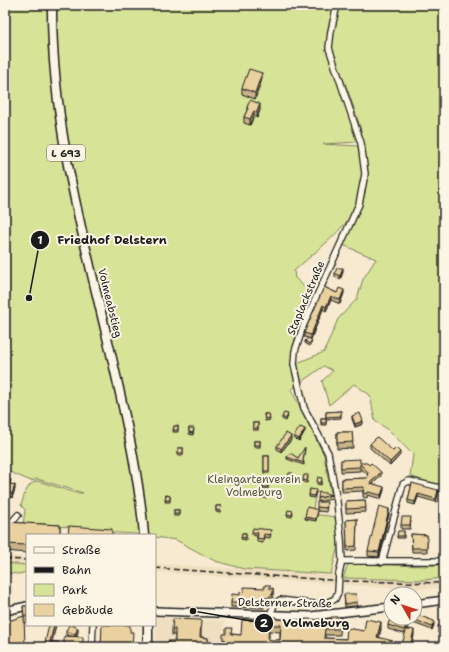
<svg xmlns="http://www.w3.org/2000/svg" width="449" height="652" viewBox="0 0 449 652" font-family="'Shantell Sans',sans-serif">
<rect width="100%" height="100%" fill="#f7ead0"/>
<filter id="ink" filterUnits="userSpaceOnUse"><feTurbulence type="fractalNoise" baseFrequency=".025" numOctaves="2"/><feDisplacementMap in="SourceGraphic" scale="8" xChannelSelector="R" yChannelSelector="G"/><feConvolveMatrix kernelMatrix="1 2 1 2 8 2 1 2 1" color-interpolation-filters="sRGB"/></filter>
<g filter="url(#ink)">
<g fill="#efdebf">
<path d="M 5,556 L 27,557 L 27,565 L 5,563 Z"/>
<path d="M 155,564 L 331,574 L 343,578 L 423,580 L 444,578 L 444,588 L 409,589 L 155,572 Z"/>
<path d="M 156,617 L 224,621 L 222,647 L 156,647 Z"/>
</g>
<g fill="#d7e396" stroke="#7a8059">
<path d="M 5,5 L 444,5 L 444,472 L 441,488 L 410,476 L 413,455 L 389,430 L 375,421 L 370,395 L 354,384 L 329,405 L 322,381 L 333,371 L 324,366 L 301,382 L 297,363 L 324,352 L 338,319 L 357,299 L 363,279 L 376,259 L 343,245 C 351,228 362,210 365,192 C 374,145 347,91 331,48 L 359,142 L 323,144 L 358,146 C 368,170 361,208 342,227 C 328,243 310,256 294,271 L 295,278 L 312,294 C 299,326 285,351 297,386 L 291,389 L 324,455 L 331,494 L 316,492 L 312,514 L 337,517 L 339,542 L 331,574 L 244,569 L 215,561 L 176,540 L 155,537 L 155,535 L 78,531 L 74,527 L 23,525 L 25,510 L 21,505 C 24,496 27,482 38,481 L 76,493 L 83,493 L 37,479 L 31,481 L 5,470 Z"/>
<path d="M 5,563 L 27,565 L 27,572 L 19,574 L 5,573 Z"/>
<path d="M 348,564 L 426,566 L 444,564 L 444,578 L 423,580 L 343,578 Z"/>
</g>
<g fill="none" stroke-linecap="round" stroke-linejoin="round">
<defs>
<g id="minor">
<path d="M 337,5 L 331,31 L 329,48 L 361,143 L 365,174 L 359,204 L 304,324 L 295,351 L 294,364 L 304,408 L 328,453 L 337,502 L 341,539 L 342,561 L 339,574"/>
<path d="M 5,523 L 12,522 L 18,515"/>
<path d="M 342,561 L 444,561"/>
<path d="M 382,562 L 403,484 L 409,481 L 444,489"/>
<path d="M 270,615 L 274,605 L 280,600 L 322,605 L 335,599 L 338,592"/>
<path d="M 92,647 L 93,625"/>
</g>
<g id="tertiary">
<path d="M 415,604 L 444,600"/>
<path d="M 5,611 L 27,606"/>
<path d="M 155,611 L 311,616 L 391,607"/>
</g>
<g id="primary">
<path d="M 52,5 C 51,136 91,262 119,389 C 130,437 140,486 144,535"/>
<path d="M 148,647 L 148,625"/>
</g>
</defs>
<use href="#minor" stroke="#1c1c1c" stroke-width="8"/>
<use href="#tertiary" stroke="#1c1c1c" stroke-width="10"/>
<use href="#primary" stroke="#1c1c1c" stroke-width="11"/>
<use href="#minor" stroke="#fcf5e5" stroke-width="5.5"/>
<use href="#tertiary" stroke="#fcf5e5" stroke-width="7"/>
<use href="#primary" stroke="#fcf5e5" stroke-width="8"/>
<g stroke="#1c1c1c" stroke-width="1.5" stroke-dasharray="6 3" stroke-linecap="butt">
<path d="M 5,559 L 27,560"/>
<path d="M 155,568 L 345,581 L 444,583"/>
</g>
<defs>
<path id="minor-bridge" d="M 338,592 L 339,574"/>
</defs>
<use href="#minor-bridge" stroke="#1c1c1c" stroke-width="8" stroke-linecap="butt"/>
<use href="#minor-bridge" stroke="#fcf5e5" stroke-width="5.5"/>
</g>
<g fill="#c9b48a" stroke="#1c1c1c" fill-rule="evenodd">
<path d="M 262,79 L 255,99 L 242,94 L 242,88 Z"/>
<path d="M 247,107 L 260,110 L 257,118 L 254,116 L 250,125 L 244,123 L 244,117 L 247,111 Z"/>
<path d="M 343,272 L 340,280 L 335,277 L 335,273 Z"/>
<path d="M 324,287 L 337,293 L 344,293 L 340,304 L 331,300 L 326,311 L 323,309 L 311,339 L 309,339 L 312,342 L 309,346 L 305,343 L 305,341 L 308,338 L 304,337 L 304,333 Z"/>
<path d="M 341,411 L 341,418 L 326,419 L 326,425 L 321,425 L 321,418 L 326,418 L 326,412 Z"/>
<path d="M 264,414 L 269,414 L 270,420 L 265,421 Z"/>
<path d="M 288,416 L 286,421 L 282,419 L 282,417 Z"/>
<path d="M 352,416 L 363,424 L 355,427 L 352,419 Z"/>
<rect x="253" y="423" width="5" height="7"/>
<path d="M 174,426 L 178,426 L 178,432 L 173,432 Z"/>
<path d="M 189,428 L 194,430 L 193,435 L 189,434 Z"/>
<path d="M 305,431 L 299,441 L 294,438 L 294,436 Z"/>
<path d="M 337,432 L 352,432 L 353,448 L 337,449 Z"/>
<path d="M 291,440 L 281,452 L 277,449 L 277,446 Z"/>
<rect x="254" y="441" width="6" height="6"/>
<path d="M 370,444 L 393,451 L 400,455 L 390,466 L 370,448 Z"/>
<rect x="178" y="448" width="5" height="7"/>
<path d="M 305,449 L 303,460 L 304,463 L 304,465 L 287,459 L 287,457 L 298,458 Z"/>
<rect x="264" y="456" width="5" height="17"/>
<path d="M 341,460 L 360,463 L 381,476 L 373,484 L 384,490 L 381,499 L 368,495 L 367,498 L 363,497 L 363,491 L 342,492 L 342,479 L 367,478 L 368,475 L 360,468 L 360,471 L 341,472 Z"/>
<path d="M 293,475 L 292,480 L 288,479 L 288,477 Z"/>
<path d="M 308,477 L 307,483 L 303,482 L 303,480 Z"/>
<path d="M 5,478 L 11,484 L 15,489 L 12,498 L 5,495 Z"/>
<path d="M 322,480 L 321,485 L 317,484 L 317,482 Z"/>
<path d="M 263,481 L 268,482 L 268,489 L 263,489 Z"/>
<path d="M 412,483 L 438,494 L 436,502 L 418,497 L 415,505 L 408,503 L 408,500 Z"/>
<path d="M 310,489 L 316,492 L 314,498 L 309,497 Z"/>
<rect x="261" y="492" width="5" height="6"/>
<path d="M 166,495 L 170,496 L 170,502 L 165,502 Z"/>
<path d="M 332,495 L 332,499 L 318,502 L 318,498 Z"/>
<path d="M 365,500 L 366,512 L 346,513 L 346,501 Z"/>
<path d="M 216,506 L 221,506 L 220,513 L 216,512 Z"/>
<path d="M 327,506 L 326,512 L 318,511 L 316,521 L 305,519 L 305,517 L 317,509 L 317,507 Z"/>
<rect x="174" y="510" width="5" height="6"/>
<path d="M 293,513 L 292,517 L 287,516 L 287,514 Z"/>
<path d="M 389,514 L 379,557 L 368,556 L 368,551 Z"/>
<path d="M 357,519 L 356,550 L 347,551 L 346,520 Z"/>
<path d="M 411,521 L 410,529 L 401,529 L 401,525 Z"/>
<path d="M 5,522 L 60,525 L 60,535 L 27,535 L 27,553 L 5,551 Z"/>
<path d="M 404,531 L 404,538 L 397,538 L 397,536 Z"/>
<path d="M 252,532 L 271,534 L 270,538 L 264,537 L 263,543 L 257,542 L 257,536 L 252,535 Z"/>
<path d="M 242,533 L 246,533 L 246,540 L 241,539 Z"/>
<path d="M 411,534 L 427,535 L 427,552 L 412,552 Z"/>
<path d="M 270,589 L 273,593 L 273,598 L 268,603 L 264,603 L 264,608 L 231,607 L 231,602 L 240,595 Z"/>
<path d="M 344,594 L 357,602 L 357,606 L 345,607 Z"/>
<path d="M 443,602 L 444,602 L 444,611 L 443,610 Z"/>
<path d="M 23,606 L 27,606 L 27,622 L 24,623 L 5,647 L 6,636 L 5,622 L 24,617 Z"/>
<path d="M 341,617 L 340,635 L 325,635 L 325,638 L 346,639 L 364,631 L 381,629 L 379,637 L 393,645 L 401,647 L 225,647 L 223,646 L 223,639 L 231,634 L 241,635 L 264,621 L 276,619 L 305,621 L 331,620 ZM 269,631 L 280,632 L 280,640 L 269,640 Z"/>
<path d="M 399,618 L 406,618 L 406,620 L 399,621 Z"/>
<path d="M 413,619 L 434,625 L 432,630 L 413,623 Z"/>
<path d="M 444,621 L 444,641 L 438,633 L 438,626 Z"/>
<path d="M 388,625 L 406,628 L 404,634 L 388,629 Z"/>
<path d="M 201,626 L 201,637 L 208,638 L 208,647 L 168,647 L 175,641 L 175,635 L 172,635 L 172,629 Z"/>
<path d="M 66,631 L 78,632 L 76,637 L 70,636 L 66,635 Z"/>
</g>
<g fill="#a49270" stroke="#1c1c1c">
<path d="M 262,73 L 262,79 L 255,99 L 255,93 Z"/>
<path d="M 260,104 L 260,110 L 257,118 L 257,112 Z"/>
<path d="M 254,111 L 254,116 L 250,125 L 250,119 Z"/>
<path d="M 343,268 L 343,272 L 340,280 L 340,276 Z"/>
<path d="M 344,290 L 344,293 L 340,304 L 340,300 Z"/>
<path d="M 331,296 L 331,300 L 326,311 L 326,307 Z"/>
<path d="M 323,305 L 323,309 L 311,339 L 311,335 Z"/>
<path d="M 363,421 L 363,424 L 355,427 L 355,424 Z"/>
<path d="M 305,429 L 305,431 L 299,441 L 299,439 Z"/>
<path d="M 291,436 L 291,440 L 281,452 L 281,449 Z"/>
<path d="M 400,452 L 400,455 L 390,466 L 390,462 Z"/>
<path d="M 381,472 L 381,476 L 370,487 L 370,483 Z"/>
<path d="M 15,485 L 15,489 L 12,498 L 12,494 Z"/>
<path d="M 384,487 L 384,490 L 381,499 L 381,495 Z"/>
<path d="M 438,490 L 438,494 L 436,502 L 436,499 Z"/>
<path d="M 418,494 L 418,497 L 415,505 L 415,502 Z"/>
<path d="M 7,500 L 7,507 L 5,512 L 5,505 Z"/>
<path d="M 389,509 L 389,514 L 379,557 L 379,552 Z"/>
<path d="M 273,588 L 273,598 L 268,603 L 268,598 Z"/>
<path d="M 434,621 L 434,625 L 432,630 L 432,627 Z"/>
<path d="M 381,622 L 381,629 L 377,643 L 377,637 Z"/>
<path d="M 54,625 L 56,625 L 51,647 L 50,642 Z"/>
<path d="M 78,628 L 78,632 L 75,638 L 75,634 Z"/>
<path d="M 414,630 L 414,636 L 411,647 L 410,647 Z"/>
</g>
<g fill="#ead1a0" stroke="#1c1c1c" fill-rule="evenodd">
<path d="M 249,69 L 262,73 L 255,93 L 242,88 Z"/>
<path d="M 250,100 L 260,104 L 257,112 L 254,111 L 250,119 L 244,117 L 248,108 L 247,107 Z"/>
<path d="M 337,268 L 343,268 L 340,276 L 335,273 Z"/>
<path d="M 324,287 L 337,293 L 339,288 L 344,290 L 340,300 L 331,296 L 326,307 L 323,305 L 311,335 L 304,333 Z"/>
<path d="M 308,338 L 312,340 L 309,344 L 305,341 Z"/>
<path d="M 341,411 L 341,416 L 326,417 L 326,412 Z"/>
<path d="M 284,413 L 288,414 L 286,419 L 282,417 Z"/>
<path d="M 360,413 L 363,421 L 355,424 L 352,416 Z"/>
<path d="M 264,414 L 269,414 L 270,418 L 265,419 Z"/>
<rect x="321" y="418" width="5" height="5"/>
<rect x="253" y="423" width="5" height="5"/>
<path d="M 174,426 L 178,426 L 178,430 L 173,430 Z"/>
<path d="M 300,427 L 305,429 L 299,439 L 294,436 Z"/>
<path d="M 189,428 L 194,428 L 193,433 L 189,432 Z"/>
<path d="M 337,432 L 352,432 L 353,442 L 337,443 Z"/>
<path d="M 286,433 L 291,436 L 281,449 L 277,446 Z"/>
<path d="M 377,437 L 393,451 L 396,448 L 400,452 L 390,462 L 370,444 Z"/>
<rect x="254" y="441" width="6" height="4"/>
<path d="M 305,447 L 303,460 L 304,463 L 287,457 L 290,453 L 298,458 Z"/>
<rect x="178" y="448" width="5" height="5"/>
<rect x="264" y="456" width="5" height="15"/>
<path d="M 360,459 L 360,463 L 367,463 L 369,465 L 371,463 L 381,472 L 370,483 L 384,487 L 381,495 L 368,492 L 367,494 L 363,493 L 364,487 L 342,488 L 342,479 L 367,478 L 368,472 L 360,464 L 360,467 L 341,468 L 341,460 Z"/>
<path d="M 289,473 L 293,473 L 292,478 L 288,477 Z"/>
<path d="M 304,475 L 308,475 L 307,481 L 303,480 Z"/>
<path d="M 318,477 L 322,478 L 321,483 L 317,482 Z"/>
<path d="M 5,478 L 11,480 L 10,484 L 15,485 L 12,494 L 5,491 Z"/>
<path d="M 263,481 L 268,482 L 268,487 L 263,487 Z"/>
<path d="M 412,483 L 438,490 L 436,499 L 418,494 L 415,502 L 408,500 Z"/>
<path d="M 310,489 L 316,490 L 314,496 L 309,495 Z"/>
<rect x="261" y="492" width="5" height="4"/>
<path d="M 319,492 L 332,495 L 318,498 Z"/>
<path d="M 166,495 L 170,496 L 170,500 L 165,500 Z"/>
<path d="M 5,499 L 7,500 L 5,505 Z"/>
<path d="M 365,500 L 366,508 L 346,509 L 346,501 Z"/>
<path d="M 317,502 L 327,502 L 326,508 L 317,507 Z"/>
<path d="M 216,506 L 221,506 L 220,511 L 216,510 Z"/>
<path d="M 379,506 L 389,509 L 379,552 L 368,551 Z"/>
<path d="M 307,507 L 318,510 L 316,519 L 305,517 Z"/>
<rect x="174" y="510" width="5" height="4"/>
<path d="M 288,510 L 293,511 L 292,515 L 287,514 Z"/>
<path d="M 402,517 L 411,517 L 410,525 L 401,525 Z"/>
<path d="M 357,519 L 356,546 L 347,547 L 346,520 Z"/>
<path d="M 5,522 L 60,525 L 60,535 L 27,535 L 27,545 L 5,544 Z"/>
<path d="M 69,526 L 112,529 L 112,535 L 68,535 Z"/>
<path d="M 253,528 L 271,530 L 270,535 L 264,534 L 263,539 L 257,538 L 258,533 L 252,532 Z"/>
<path d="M 398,531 L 404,531 L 404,536 L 397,536 Z"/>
<path d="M 242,533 L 246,533 L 246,538 L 241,537 Z"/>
<path d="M 411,534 L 427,535 L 427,548 L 412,548 Z"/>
<path d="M 265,585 L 270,585 L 270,589 L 273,588 L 273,593 L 268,598 L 264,598 L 264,603 L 231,602 L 232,594 L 240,595 L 240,592 L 244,591 L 244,587 L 265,588 Z"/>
<path d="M 344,594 L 356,594 L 357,602 L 345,604 Z"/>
<path d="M 23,606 L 27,606 L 27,616 L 24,616 Z"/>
<path d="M 415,614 L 434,621 L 432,627 L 413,619 L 413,618 L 415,618 Z"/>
<path d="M 24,616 L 25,646 L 30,647 L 5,647 L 5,636 L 6,636 L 5,622 Z"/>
<path d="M 264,616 L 276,617 L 276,619 L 305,621 L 305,619 L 331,620 L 331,617 L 341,617 L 340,629 L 325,629 L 324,638 L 346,639 L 347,628 L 364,631 L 366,619 L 381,622 L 377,637 L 393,641 L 392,645 L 401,647 L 346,647 L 347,643 L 324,643 L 324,647 L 225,647 L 226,640 L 223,639 L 223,634 L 226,634 L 226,628 L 232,628 L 231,634 L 241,635 L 242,620 L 264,621 ZM 269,625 L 281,625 L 280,640 L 268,640 Z"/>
<path d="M 173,619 L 201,620 L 200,637 L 208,638 L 208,647 L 168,647 L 168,641 L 175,641 L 175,629 L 172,629 Z"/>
<path d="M 389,621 L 406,625 L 404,630 L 388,625 Z"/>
<path d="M 444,621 L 444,634 L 438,626 Z"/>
<path d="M 49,625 L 54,625 L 50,642 L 58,642 L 63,647 L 44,647 Z"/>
<path d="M 69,625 L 72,625 L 78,628 L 75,634 L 66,631 Z"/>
<path d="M 102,625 L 130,625 L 130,632 L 133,632 L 132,647 L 101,647 Z"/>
<path d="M 408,625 L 409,631 L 409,629 L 414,630 L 410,647 L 401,647 Z"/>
<path d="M 64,636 L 83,637 L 83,647 L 64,647 Z"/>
</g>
</g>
<g text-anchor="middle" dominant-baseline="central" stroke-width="4" stroke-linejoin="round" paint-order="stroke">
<rect fill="#fcf5e5" stroke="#5f5d58" stroke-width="1" x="47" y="145" width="38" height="16" rx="3"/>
<g font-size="10" font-weight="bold" fill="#1c1c1c">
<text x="66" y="153">L 693</text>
</g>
<g font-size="11" fill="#1c1c1c" stroke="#fcf5e5">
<text transform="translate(306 298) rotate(-67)">Staplackstraße</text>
<text transform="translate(110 303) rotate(76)">Volmeabstieg</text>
<text transform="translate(285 603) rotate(1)">Delsterner Straße</text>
</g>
<g font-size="11" fill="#545841" stroke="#fcf5e5">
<text x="254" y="479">Kleingartenverein<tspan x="254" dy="13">Volmeburg</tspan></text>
</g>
</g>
<path fill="none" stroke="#1c1c1c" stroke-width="1.5" d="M29 298L40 240M193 611L264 623"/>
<g fill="#1c1c1c" stroke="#fcf5e5" stroke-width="1.5">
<circle cx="29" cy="298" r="4"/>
<circle cx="193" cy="611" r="4"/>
<circle cx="40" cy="240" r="10"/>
<circle cx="264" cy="623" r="10"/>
</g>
<g font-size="12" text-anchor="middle" font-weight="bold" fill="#fff">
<text x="40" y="244">1</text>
<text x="264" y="627">2</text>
</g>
<g font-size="12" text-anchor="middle" font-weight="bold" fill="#1c1c1c" stroke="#fcf5e5" stroke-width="4" stroke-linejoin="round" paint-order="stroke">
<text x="112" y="244">Friedhof Delstern</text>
<text x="316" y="627">Volmeburg</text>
</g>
<rect width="449" height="652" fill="none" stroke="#fcf5e5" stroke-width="20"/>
<rect x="10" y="10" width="429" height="632" fill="none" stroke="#1c1c1c" stroke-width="1.5" filter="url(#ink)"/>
<rect x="26" y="534" width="130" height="92" fill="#fcf5e5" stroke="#a29e95"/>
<rect x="34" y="547" width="20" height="6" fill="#fcf5e5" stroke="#a29e95"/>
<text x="62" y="554" font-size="12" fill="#1c1c1c">Straße</text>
<rect x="34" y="567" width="20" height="6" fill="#1c1c1c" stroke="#a29e95"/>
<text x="62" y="574" font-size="12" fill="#1c1c1c">Bahn</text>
<rect x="34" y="584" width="20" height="12" fill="#d7e396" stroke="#a29e95"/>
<text x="62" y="594" font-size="12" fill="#1c1c1c">Park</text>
<rect x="34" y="604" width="20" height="12" fill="#ead1a0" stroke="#a29e95"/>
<text x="62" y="614" font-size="12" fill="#1c1c1c">Gebäude</text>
<g transform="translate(403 606) rotate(309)"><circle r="19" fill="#fcf5e5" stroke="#a29e95"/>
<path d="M0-3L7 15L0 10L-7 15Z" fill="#c8321e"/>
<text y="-6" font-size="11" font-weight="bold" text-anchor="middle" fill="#1c1c1c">N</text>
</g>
</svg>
